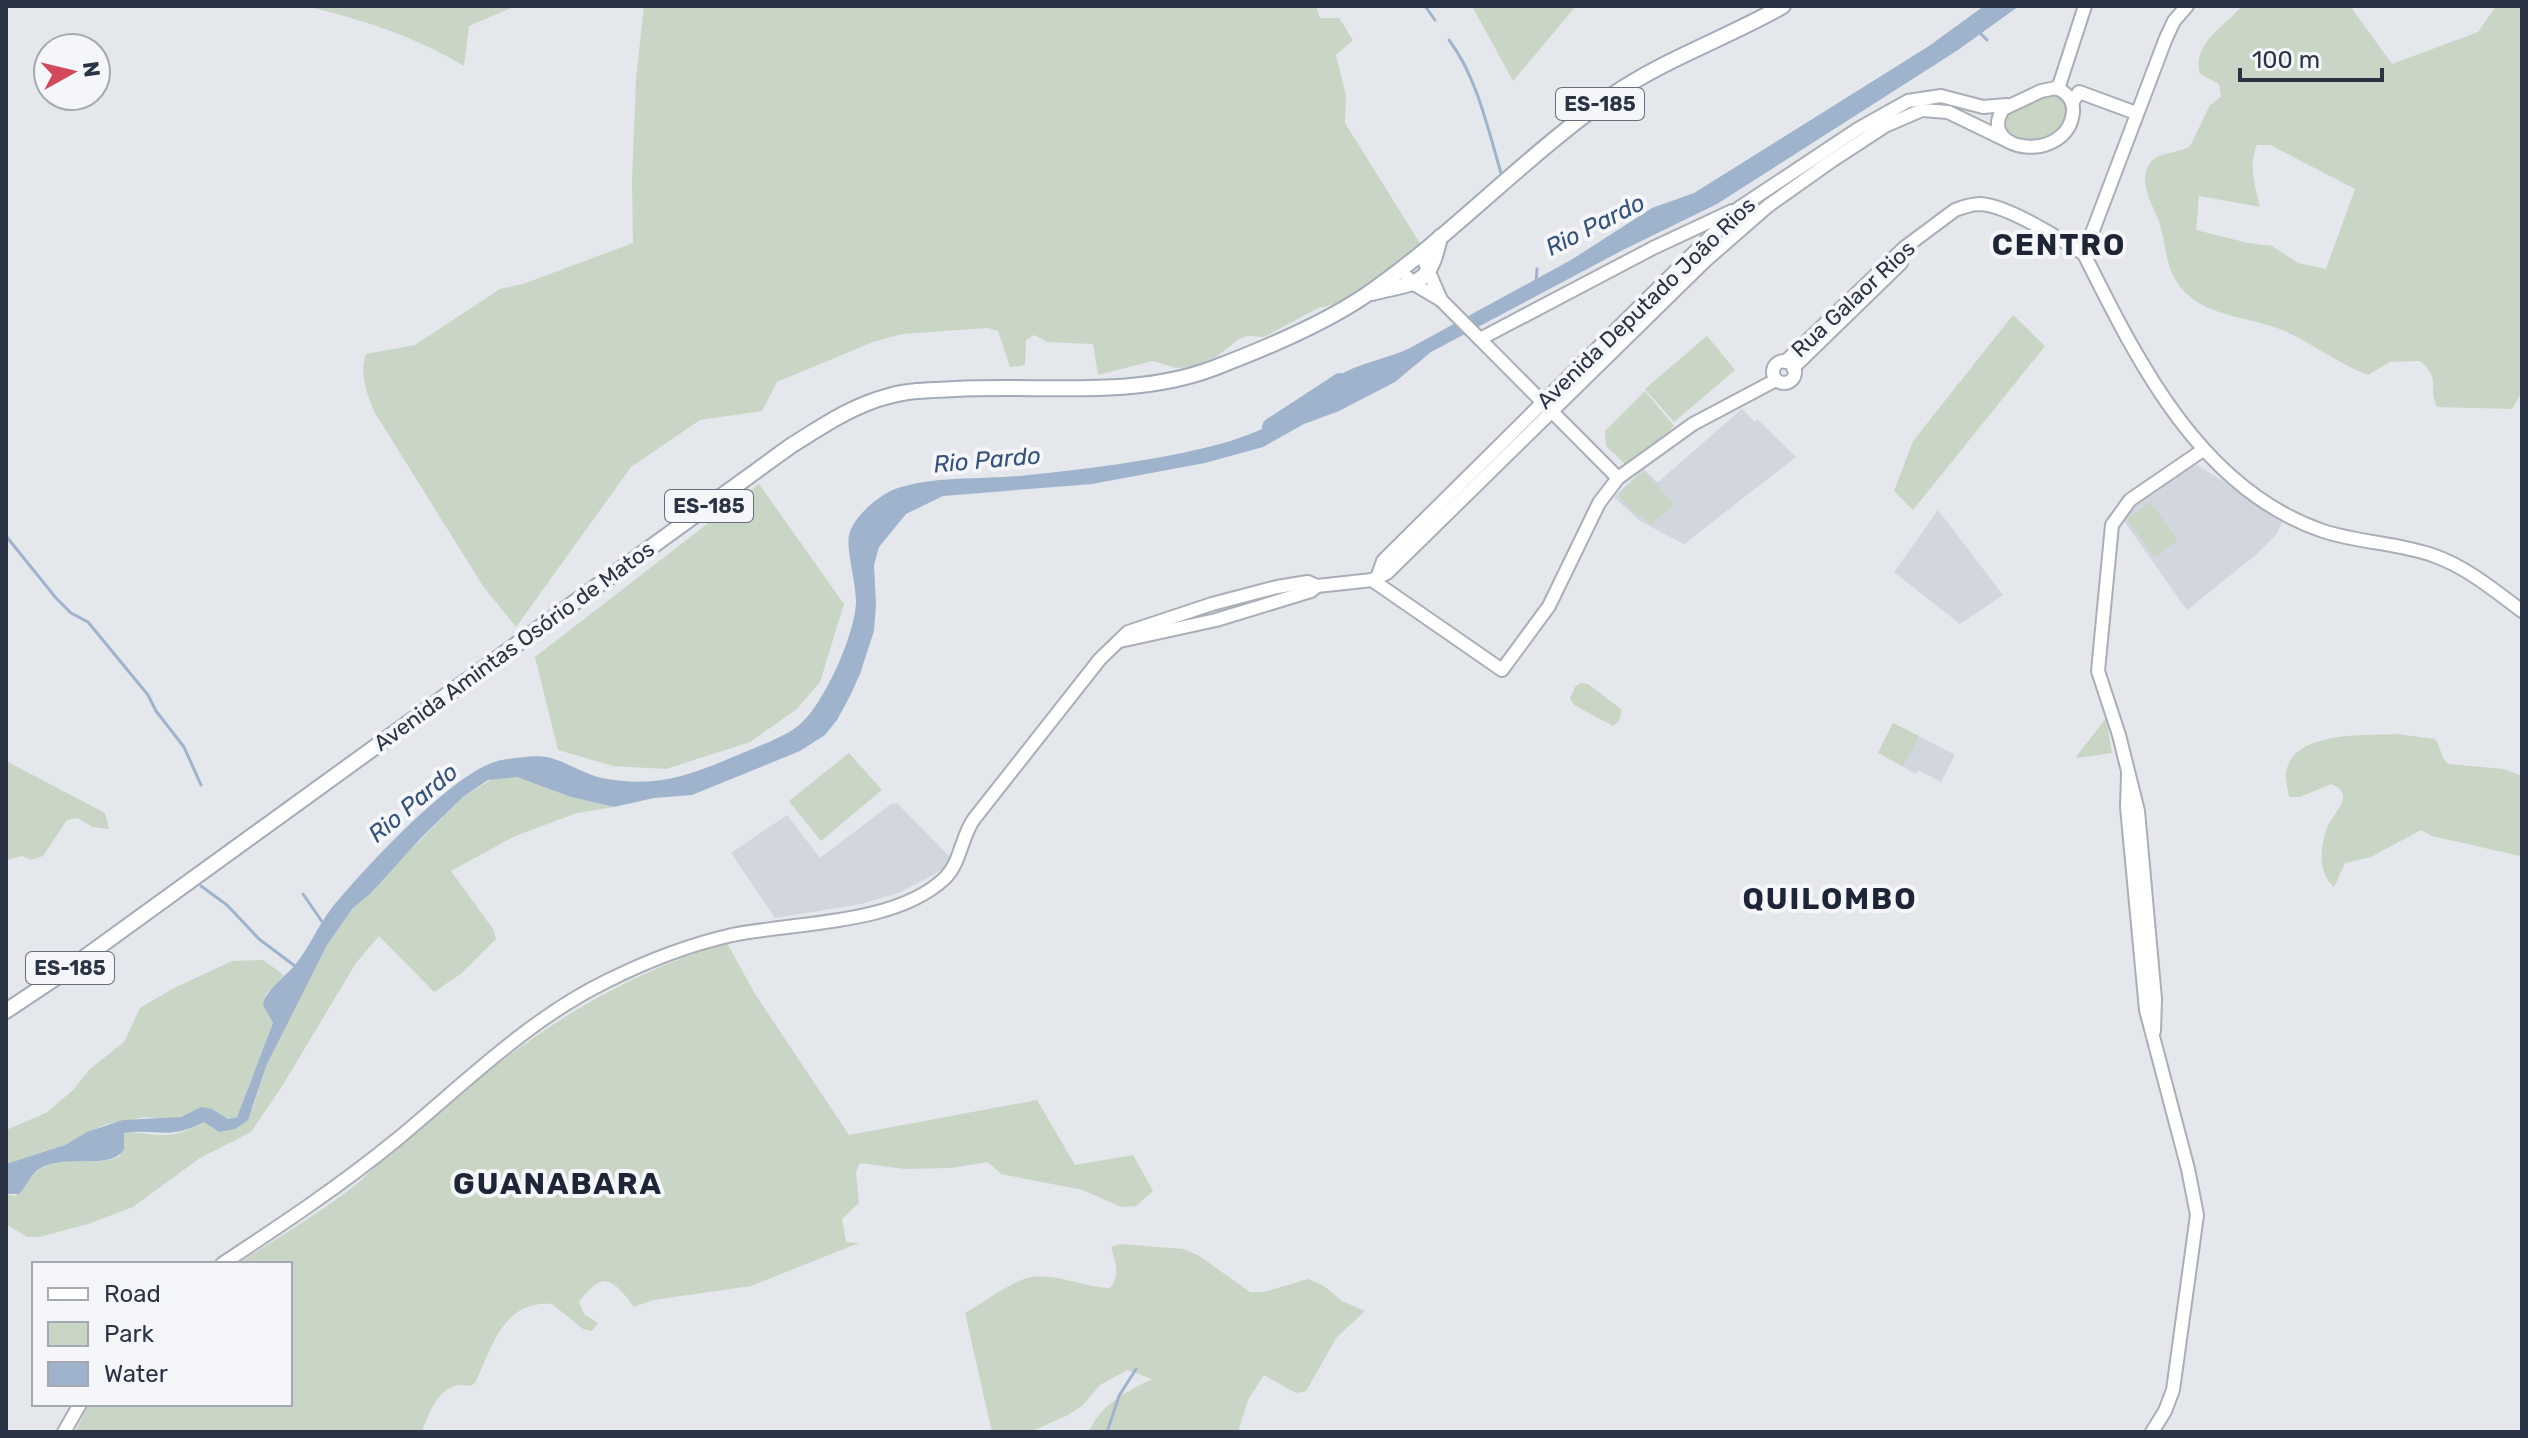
<svg xmlns="http://www.w3.org/2000/svg" width="2528" height="1438" viewBox="0 0 2528 1438" font-family="Rubik,sans-serif">
<rect width="100%" height="100%" fill="#e4e7ec"/>
<g fill="#d2d6de">
<path d="M 1742,409 L 1755,422 L 1757,419 L 1796,457 L 1684,544 L 1640,521 L 1614,497 L 1643,469 L 1658,482 Z"/>
<path d="M 2197,465 L 2284,519 L 2276,535 L 2258,553 L 2187,610 L 2124,521 L 2125,515 L 2144,499 L 2188,468 Z"/>
<path d="M 1938,510 L 2003,595 L 1960,624 L 1894,572 Z"/>
<path d="M 1893,723 L 1955,755 L 1941,782 L 1918,770 L 1916,774 L 1878,753 Z"/>
<path d="M 897,803 L 952,859 L 942,870 L 901,892 L 861,904 L 775,918 L 731,853 L 787,815 L 820,858 L 891,804 Z"/>
</g>
<g fill="#c9d6c5" fill-rule="evenodd">
<path d="M 305,6 L 516,6 L 469,26 L 464,66 C 414,36 361,19 305,6 Z"/>
<path d="M 644,6 L 1316,6 L 1320,18 L 1339,18 L 1353,40 L 1336,55 L 1346,96 L 1345,123 L 1421,245 L 1345,302 L 1318,308 L 1264,337 L 1247,336 L 1239,339 L 1216,357 L 1191,367 L 1176,368 L 1153,361 L 1098,375 L 1093,344 L 1047,342 L 1034,335 L 1026,340 L 1025,365 L 1010,367 L 998,331 L 988,328 L 902,334 L 873,342 L 777,382 L 762,411 L 700,420 L 631,467 L 516,627 L 483,586 L 375,413 C 367,394 359,375 366,354 L 415,345 L 500,289 L 523,284 L 633,243 L 632,180 L 636,79 Z"/>
<path d="M 1472,6 L 1576,6 L 1513,81 Z"/>
<path d="M 2242,6 L 2350,6 L 2392,64 L 2478,32 L 2496,6 L 2522,6 L 2522,392 L 2512,409 L 2437,407 C 2427,387 2442,379 2420,361 L 2390,362 L 2368,375 C 2339,364 2315,345 2287,332 C 2253,316 2207,319 2181,288 C 2163,266 2167,238 2156,214 C 2149,199 2138,177 2151,162 C 2161,151 2179,154 2190,146 L 2210,105 L 2221,97 L 2219,84 L 2200,74 C 2191,44 2226,25 2242,6 ZM 2257,145 L 2270,145 L 2355,189 L 2326,269 L 2298,263 L 2272,246 L 2248,243 L 2196,230 L 2199,196 L 2260,207 C 2255,186 2248,165 2257,145 Z"/>
<path d="M 2047,96 L 2059,97 L 2066,105 C 2068,137 2031,148 2008,132 L 2005,121 L 2008,114 Z"/>
<path d="M 2013,315 L 2045,346 L 1913,510 L 1894,491 L 1913,441 Z"/>
<path d="M 1707,336 L 1735,370 L 1674,422 L 1645,389 Z"/>
<path d="M 1645,391 L 1674,426 L 1636,461 L 1625,464 L 1606,446 L 1605,431 Z"/>
<path d="M 1644,471 L 1674,504 L 1651,525 L 1642,515 L 1639,518 L 1618,495 Z"/>
<path d="M 759,484 L 844,604 L 820,682 L 797,709 L 750,742 L 666,769 L 613,766 L 558,750 L 535,657 Z"/>
<path d="M 2150,502 L 2178,540 L 2154,557 L 2127,519 Z"/>
<path d="M 1581,683 L 1588,684 L 1621,709 C 1622,717 1619,722 1613,726 L 1574,705 L 1570,698 L 1575,687 Z"/>
<path d="M 2106,718 L 2112,753 L 2076,758 L 2076,757 Z"/>
<path d="M 1893,723 L 1919,736 L 1903,766 L 1878,753 Z"/>
<path d="M 2397,734 L 2435,739 C 2441,747 2441,758 2448,764 L 2504,769 L 2522,776 L 2520,856 L 2432,836 L 2421,830 L 2371,857 L 2345,863 L 2334,887 C 2317,872 2320,845 2328,826 C 2334,811 2357,795 2331,784 L 2300,797 L 2289,797 C 2288,790 2285,779 2286,772 C 2294,730 2366,736 2397,734 Z"/>
<path d="M 849,753 L 882,790 L 821,841 L 789,801 Z"/>
<path d="M 6,761 L 105,813 L 109,829 L 93,827 L 77,818 L 67,820 L 43,856 L 31,860 L 22,856 L 6,860 Z"/>
<path d="M 517,777 L 571,797 L 614,807 L 577,813 L 515,836 L 451,871 L 493,929 L 496,939 L 462,973 L 434,992 L 379,936 L 356,963 L 281,1088 L 251,1132 L 200,1158 L 133,1207 L 88,1224 L 39,1237 L 27,1237 L 6,1224 L 6,1194 L 15,1196 C 25,1188 30,1175 40,1169 C 68,1153 100,1168 120,1156 L 123,1134 C 135,1130 148,1135 161,1135 C 176,1136 191,1129 204,1122 L 219,1132 L 253,1108 L 267,1064 L 297,1002 L 327,945 L 353,908 L 463,797 L 494,778 Z"/>
<path d="M 727,943 L 755,994 L 849,1135 L 1037,1100 L 1075,1165 L 1133,1155 L 1153,1191 L 1136,1206 L 1121,1207 L 1083,1190 L 1001,1174 L 988,1162 L 950,1168 L 905,1169 L 860,1163 L 856,1172 L 859,1203 L 842,1219 L 846,1242 L 859,1243 L 751,1286 L 653,1300 L 634,1307 C 612,1278 603,1270 579,1302 L 584,1314 L 598,1323 L 592,1331 L 583,1329 L 552,1304 C 503,1300 493,1346 475,1383 L 470,1386 C 441,1379 430,1410 422,1432 L 75,1432 L 89,1404 L 290,1404 L 290,1264 L 237,1264 C 277,1238 320,1213 358,1183 C 371,1172 381,1159 393,1149 C 499,1059 592,983 727,943 Z"/>
<path d="M 263,960 L 284,975 L 266,994 L 268,1011 L 273,1023 L 237,1117 L 229,1119 L 201,1107 L 181,1117 L 166,1119 L 146,1117 L 104,1125 L 65,1145 L 6,1164 L 6,1130 L 46,1113 L 73,1090 L 90,1069 L 124,1042 L 140,1008 L 172,989 L 232,961 Z"/>
<path d="M 1120,1244 L 1183,1249 L 1198,1255 L 1250,1292 L 1264,1292 L 1308,1279 L 1324,1286 L 1342,1301 L 1365,1311 L 1337,1337 L 1306,1391 L 1296,1393 L 1264,1375 L 1248,1400 L 1238,1432 L 1089,1432 C 1101,1404 1126,1392 1152,1379 L 1127,1370 L 1100,1385 L 1083,1405 L 1068,1415 L 1030,1432 L 992,1432 L 965,1313 C 985,1302 1006,1285 1027,1278 C 1050,1271 1086,1288 1110,1288 C 1121,1275 1115,1262 1111,1247 Z"/>
</g>
<path fill="#9fb4cc" d="M 1984,6 L 2019,6 L 1958,50 L 1717,204 L 1623,250 L 1431,352 L 1395,382 L 1339,411 L 1304,424 L 1263,447 L 1205,463 L 1092,484 L 943,496 L 906,514 L 879,547 L 874,565 L 876,604 L 874,631 L 860,674 L 850,696 L 837,720 L 825,735 L 800,751 L 692,795 L 654,798 L 614,807 L 571,797 L 517,777 L 488,780 L 463,797 L 421,838 L 371,893 L 353,908 L 327,945 L 267,1064 L 248,1120 L 235,1129 L 219,1132 L 204,1122 C 167,1141 158,1128 124,1133 L 124,1149 C 110,1172 67,1152 39,1169 C 30,1175 26,1187 19,1194 L 6,1194 L 6,1164 L 65,1145 L 87,1132 L 123,1120 L 181,1117 L 201,1107 L 212,1109 L 228,1119 L 237,1117 L 273,1023 L 263,1005 C 267,988 284,978 295,965 C 309,948 317,927 331,909 C 361,872 457,767 502,760 C 516,758 533,755 547,757 C 566,761 583,774 602,778 C 661,789 692,774 745,752 C 763,744 782,738 798,726 C 823,707 856,633 856,601 C 856,583 846,549 849,535 C 853,517 878,496 895,489 C 935,475 985,480 1028,475 C 1086,469 1146,462 1204,448 C 1243,439 1278,425 1311,401 C 1323,392 1332,379 1345,372 C 1365,362 1388,358 1408,349 L 1571,260 L 1652,208 L 1694,193 L 1929,46 Z"/>
<g fill="none" stroke-linecap="round" stroke-linejoin="round">
<g stroke="#9fb4cc" stroke-width="3">
<path d="M 1425,6 L 1435,20"/>
<path d="M 1978,31 L 1987,40"/>
<path d="M 1449,40 C 1477,77 1488,129 1501,173"/>
<path d="M 1536,281 L 1537,269"/>
<path d="M 6,536 L 56,598 L 71,613 L 88,622 L 148,695 L 156,711 L 184,747 L 201,785"/>
<path d="M 201,886 L 227,905 L 259,939 L 295,966"/>
<path d="M 303,894 L 323,923"/>
<path d="M 1107,1432 L 1119,1396 L 1136,1369"/>
</g>
<path stroke="#9fb4cc" stroke-width="18" d="M 1271,427 L 1340,382"/>
<defs>
<g id="secondary">
<path d="M 2056,88 C 2066,92 2074,100 2073,112 C 2068,164 1976,153 2003,109 L 2041,91 Z"/>
<path d="M 2058,89 L 2085,6"/>
<path d="M 2072,103 L 2079,92 L 2136,113"/>
<path d="M 2084,254 C 2138,362 2200,489 2323,531 C 2360,543 2399,543 2435,556 C 2468,568 2495,591 2522,611"/>
<path d="M 2084,254 L 2166,38 L 2174,21 L 2187,6"/>
<path d="M 1425,263 L 1441,300"/>
<path d="M 1407,277 L 1414,284 L 1441,300 L 1618,478"/>
<path d="M 1480,339 L 1653,248 L 1732,211"/>
<circle cx="1784" cy="372" r="11"/>
<path d="M 1785,362 L 1904,248 L 1955,210 C 1963,207 1972,204 1980,204 C 2007,205 2060,239 2084,254"/>
<path d="M 1793,368 L 1901,263"/>
<path d="M 1377,578 L 1383,561 L 1393,551 L 1739,208 L 1858,129 L 1908,101 L 1941,96 L 1983,107 L 2007,105"/>
<path d="M 1372,580 L 1502,670 L 1549,606 L 1599,503 L 1618,478 L 1693,424 L 1776,380"/>
<path d="M 1120,641 L 1216,620 L 1311,591 L 1317,586"/>
<path d="M 2128,774 L 2127,807 L 2146,1010 L 2188,1169 L 2197,1215 L 2173,1390 L 2165,1411 L 2152,1432"/>
<path d="M 2154,1031 L 2155,999 L 2138,811 L 2119,735 L 2098,671 L 2112,525 L 2130,500 L 2203,450"/>
<path d="M 222,1264 C 281,1225 340,1186 395,1141 C 463,1085 527,1020 607,981 C 647,961 688,945 732,935 C 796,922 896,925 945,878 C 961,862 961,837 974,819 L 1100,659 L 1128,632 L 1212,604 L 1277,587 L 1308,582 L 1317,586 L 1372,580 L 1387,573 L 1705,261 L 1768,206 L 1830,162 L 1885,126 L 1922,110 L 1948,112 L 2010,142"/>
<path d="M 64,1432 L 80,1404"/>
</g>
<g id="primary">
<path d="M 1372,293 C 1418,281 1429,288 1440,237"/>
<path d="M 6,1011 L 63,973 L 792,445 C 823,426 853,405 889,396 C 910,390 933,390 955,389 C 1040,384 1133,399 1214,368 C 1264,349 1322,325 1366,295 C 1453,235 1525,156 1611,96 C 1664,59 1727,38 1783,6"/>
</g>
</defs>
<use href="#secondary" stroke="#a9aeb7" stroke-width="16"/>
<use href="#primary" stroke="#a3abb8" stroke-width="18"/>
<use href="#secondary" stroke="#fff" stroke-width="12"/>
<use href="#primary" stroke="#fff" stroke-width="14"/>
</g>
<g text-anchor="middle" dominant-baseline="central" stroke-width="8" stroke-linejoin="round" paint-order="stroke">
<g fill="#f4f6f9" stroke="#676e7b" stroke-width="2">
<rect x="1556" y="88" width="88" height="32" rx="6"/>
<rect x="665" y="490" width="88" height="32" rx="6"/>
<rect x="26" y="952" width="88" height="32" rx="6"/>
</g>
<g font-size="20" font-weight="bold" fill="#2b3445">
<text x="1600" y="104">ES-185</text>
<text x="709" y="506">ES-185</text>
<text x="70" y="968">ES-185</text>
</g>
<g font-size="22" fill="#2b3445" stroke="#f4f6f9">
<text transform="translate(1853 299) rotate(-43)">Rua Galaor Rios</text>
<text transform="translate(1646 303) rotate(-44)">Avenida Deputado João Rios</text>
<text transform="translate(514 646) rotate(-36)">Avenida Amintas Osório de Matos</text>
</g>
<g font-size="24" font-style="italic" fill="#34527a" stroke="#f4f6f9">
<text transform="translate(1595 225) rotate(-27)">Rio Pardo</text>
<text transform="translate(987 460) rotate(-5)">Rio Pardo</text>
<text transform="translate(413 803) rotate(-40)">Rio Pardo</text>
</g>
<g font-size="30" font-weight="bold" letter-spacing="2" fill="#1d2536" stroke="#f4f6f9">
<text x="2059" y="245">CENTRO</text>
<text x="1830" y="899">QUILOMBO</text>
<text x="558" y="1184">GUANABARA</text>
</g>
</g>
<rect width="2528" height="1438" fill="none" stroke="#2b3445" stroke-width="16"/>
<rect x="32" y="1262" width="260" height="144" fill="#f4f6f9" stroke="#a4a8b1" stroke-width="2"/>
<rect x="48" y="1288" width="40" height="12" fill="#ffffff" stroke="#a4a8b1" stroke-width="2"/>
<text x="104" y="1302" font-size="24" fill="#2b3445">Road</text>
<rect x="48" y="1322" width="40" height="24" fill="#c9d6c5" stroke="#a4a8b1" stroke-width="2"/>
<text x="104" y="1342" font-size="24" fill="#2b3445">Park</text>
<rect x="48" y="1362" width="40" height="24" fill="#9fb4cc" stroke="#a4a8b1" stroke-width="2"/>
<text x="104" y="1382" font-size="24" fill="#2b3445">Water</text>
<g transform="translate(72 72) rotate(82)"><circle r="38" fill="#f4f6f9" stroke="#a4a8b1" stroke-width="2"/>
<path d="M0-6L14 30L0 20L-14 30Z" fill="#d1495b"/>
<text y="-12" font-size="22" font-weight="bold" text-anchor="middle" fill="#2b3445">N</text>
</g>
<path d="M2240 68v12h142v-12" fill="none" stroke="#2b3445" stroke-width="4"/>
<text x="2252" y="68" font-size="24" fill="#2b3445" stroke="#f4f6f9" stroke-width="6" paint-order="stroke">100 m</text>
</svg>
